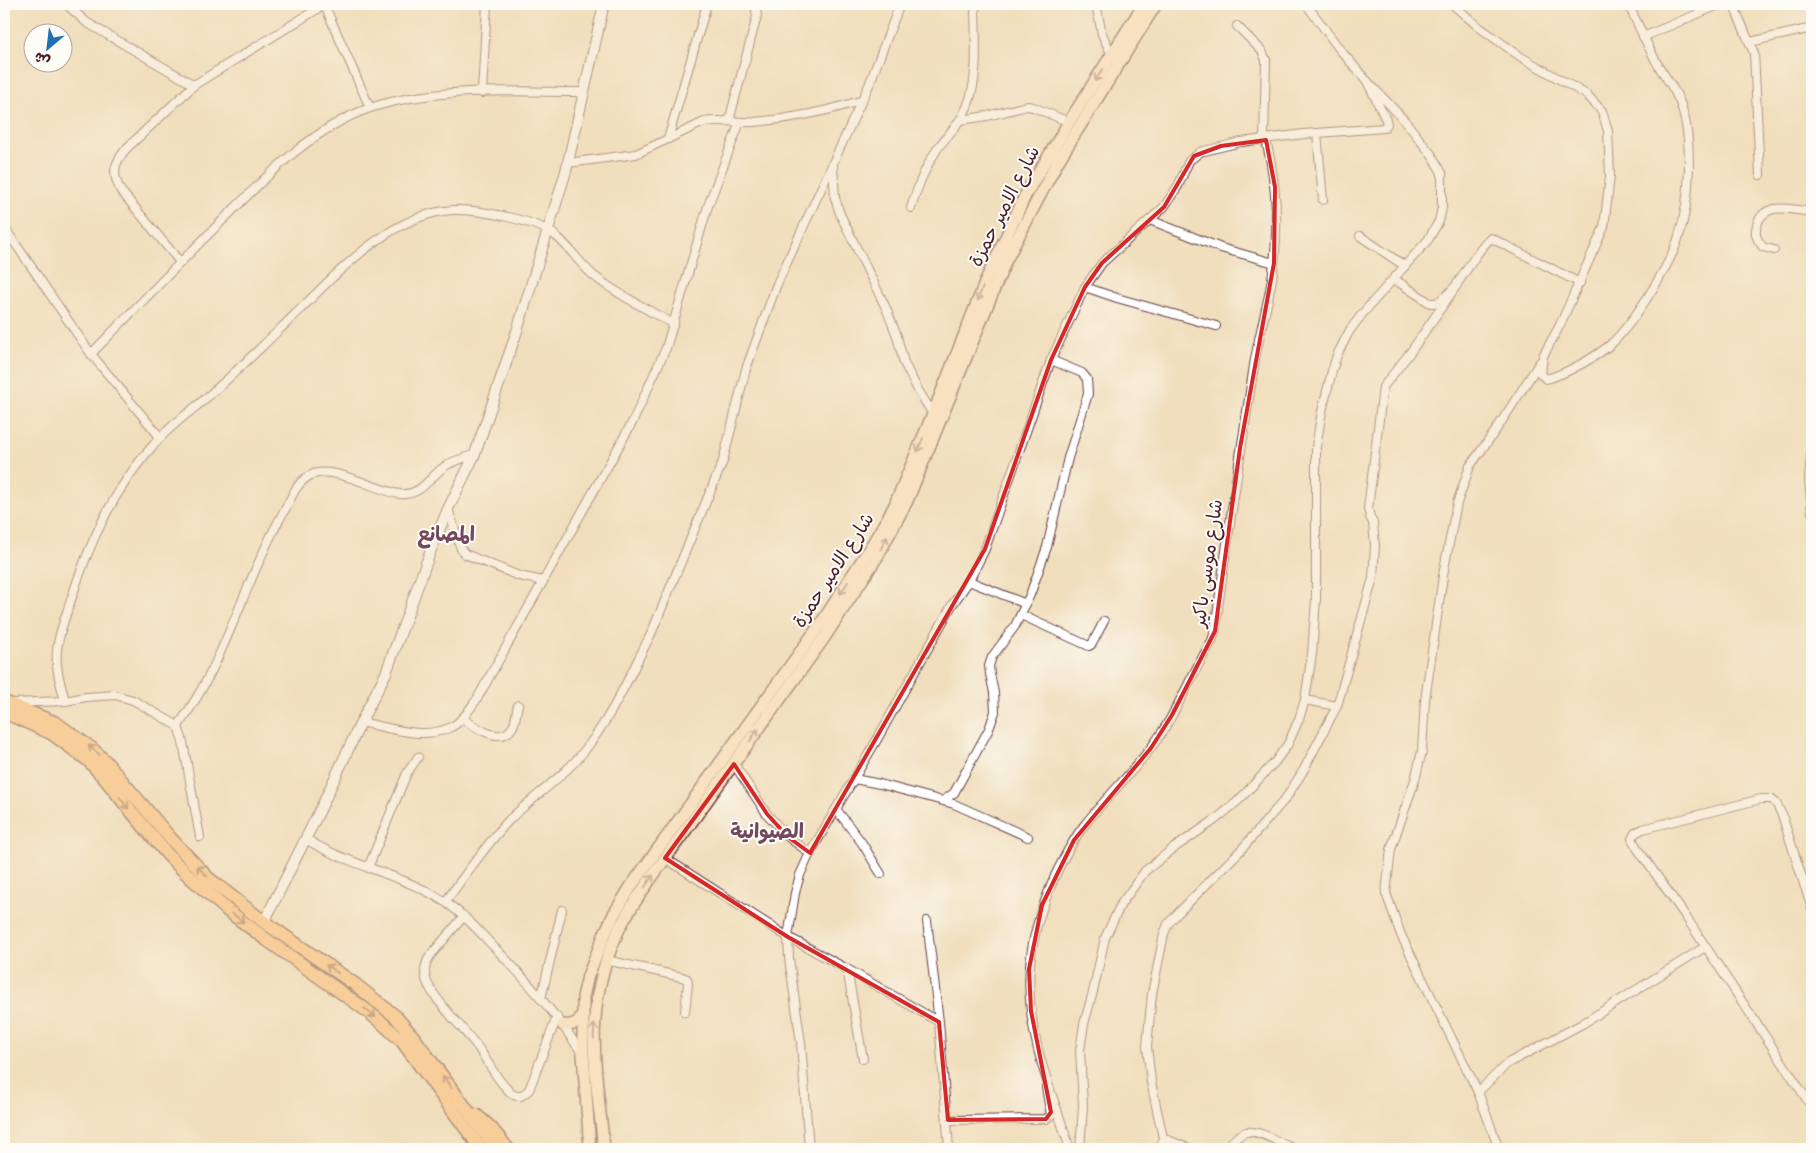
<svg xmlns="http://www.w3.org/2000/svg" width="1816" height="1153" viewBox="0 0 1816 1153" font-family="Itim,'Playpen Sans Arabic',sans-serif">
<rect width="100%" height="100%" fill="#fdfcf7"/>
<filter id="ink" filterUnits="userSpaceOnUse"><feTurbulence type="fractalNoise" baseFrequency=".02" numOctaves="2"/><feDisplacementMap in="SourceGraphic" scale="10" xChannelSelector="R" yChannelSelector="G"/><feConvolveMatrix kernelMatrix="1 2 1 2 8 2 1 2 1" color-interpolation-filters="sRGB"/></filter>
<filter id="wash" filterUnits="userSpaceOnUse"><feTurbulence type="fractalNoise" baseFrequency=".0096" numOctaves="4" result="noise"/><feDisplacementMap in="SourceGraphic" scale="20" xChannelSelector="R" yChannelSelector="G"/><feGaussianBlur stdDeviation="1.12" result="paint"/><feColorMatrix in="noise" values="0 0 0 0 0 0 0 0 0 0 0 0 0 0 0 0 0 1.4 0 .05"/><feComposite in="paint" operator="in"/></filter>
<g filter="url(#wash)">
<rect width="100%" height="100%" fill="#f0debc"/>
</g>
<g filter="url(#ink)">
<g fill="none" stroke-linecap="round" stroke-linejoin="round">
<defs>
<g id="minor">
<path d="M 66,4 L 86,22 L 101,31 L 194,85"/>
<path d="M 324,4 L 370,108"/>
<path d="M 1096,4 L 1102,34 L 1112,55"/>
<path d="M 1452,4 L 1479,27 L 1521,57 L 1587,95 L 1602,111 L 1608,131 L 1610,176 L 1604,227 L 1560,325 L 1543,356 L 1541,374 L 1546,379 C 1566,374 1594,358 1610,345 C 1633,324 1670,266 1679,236 C 1690,202 1693,143 1682,108 C 1677,91 1667,80 1658,65 C 1647,45 1638,24 1628,4"/>
<path d="M 1733,4 L 1754,53 L 1760,175"/>
<path d="M 1237,26 L 1262,51 L 1266,60 L 1264,139"/>
<path d="M 1643,37 L 1721,4"/>
<path d="M 1750,42 L 1812,28"/>
<path d="M 482,93 L 487,4"/>
<path d="M 961,120 L 987,116 L 1027,106 L 1033,107 L 1069,122"/>
<path d="M 729,121 L 757,16 L 755,4"/>
<path d="M 1317,133 L 1323,200"/>
<path d="M 668,139 L 707,4"/>
<path d="M 568,163 L 636,154 L 704,122 C 720,119 737,123 754,122 C 790,119 825,112 860,101"/>
<path d="M 833,166 L 835,198 L 840,214 L 886,308 L 897,336 L 904,363 L 919,392 L 933,414"/>
<path d="M 911,208 C 918,186 925,167 938,148 C 948,134 961,123 967,107 C 980,76 975,37 975,4"/>
<path d="M 1150,220 L 1221,248 L 1274,263"/>
<path d="M 4,227 L 91,354 L 160,437"/>
<path d="M 1360,236 L 1405,266"/>
<path d="M 1774,250 L 1763,247 C 1757,240 1754,234 1757,225 C 1764,200 1793,210 1812,212"/>
<path d="M 180,262 L 121,191 C 111,173 114,163 127,148 L 194,85 L 324,5 L 329,4"/>
<path d="M 1394,279 L 1430,303 L 1436,303 C 1463,287 1470,256 1491,238 L 1580,283"/>
<path d="M 1085,287 L 1117,298 L 1216,326"/>
<path d="M 91,354 C 135,309 178,264 224,219 C 266,177 312,128 370,108 C 434,86 518,92 585,92"/>
<path d="M 1812,446 L 1809,479 L 1812,513"/>
<path d="M 448,509 L 461,549 L 465,554 L 519,576 L 543,581"/>
<path d="M 969,581 L 1026,604"/>
<path d="M 1021,615 L 1089,646 L 1092,644 L 1104,621"/>
<path d="M 1305,700 L 1337,706"/>
<path d="M 65,701 C 61,685 55,668 57,651 C 58,636 64,621 69,606 C 88,545 114,487 158,440 C 174,422 196,408 214,391 C 236,372 257,351 278,331 C 325,287 385,213 454,210 C 477,209 540,221 556,236 C 572,249 581,267 598,279 C 622,297 648,310 674,324"/>
<path d="M 13,703 L 65,701 L 86,697 L 115,695 L 133,700 L 178,726"/>
<path d="M 462,718 C 474,726 500,746 512,728 C 516,722 516,712 518,705"/>
<path d="M 361,722 C 389,728 427,741 453,726 C 464,720 470,708 477,699 L 633,421 L 666,348 L 708,206 L 740,122"/>
<path d="M 734,764 L 767,814 L 788,837 L 810,853"/>
<path d="M 854,779 L 880,784 L 954,804 L 1028,837"/>
<path d="M 944,800 L 954,793 L 989,729 L 995,712 L 994,693 L 990,674 L 989,666 L 992,657 L 1015,626 L 1030,595 L 1047,547 L 1068,458 L 1088,394 L 1087,379 L 1082,373 L 1051,360"/>
<path d="M 836,809 L 862,843 L 881,874"/>
<path d="M 200,837 L 183,742 L 178,726 C 191,708 203,688 213,668 C 239,614 257,557 287,506 C 292,495 298,482 309,476 C 332,463 376,491 400,494 C 423,496 430,475 447,465 C 455,460 466,458 475,454"/>
<path d="M 306,839 C 344,863 388,871 428,892 C 454,905 473,924 492,945 C 525,978 556,1014 582,1053"/>
<path d="M 665,858 L 788,937 L 847,969 L 939,1022"/>
<path d="M 368,868 L 407,773 L 418,757"/>
<path d="M 446,901 C 466,874 486,845 509,820 C 532,798 559,780 580,756 C 610,721 630,675 651,634 L 723,461 L 746,369 L 777,284 L 869,85 L 900,4"/>
<path d="M 1812,909 L 1782,815 L 1776,803 L 1771,799 L 1761,799 L 1643,829 L 1635,833 L 1632,839 L 1637,848 L 1684,914 L 1812,1107"/>
<path d="M 464,916 L 430,956 C 425,964 423,972 427,982 C 434,1000 464,1029 477,1046 C 488,1061 496,1080 511,1093 C 514,1096 517,1096 521,1096 L 529,1090 L 557,1017"/>
<path d="M 927,921 L 939,1022 L 949,1149"/>
<path d="M 606,960 L 682,977 L 687,979 L 688,983 L 685,1012"/>
<path d="M 847,969 L 863,1059"/>
<path d="M 541,999 L 562,910"/>
<path d="M 1478,1092 L 1508,1063 L 1582,1024 L 1705,947"/>
<path d="M 948,1120 L 1046,1119 L 1051,1115 L 1046,1087"/>
<path d="M 1163,1138 L 1190,1149"/>
<path d="M 809,1149 L 801,1043 L 789,958 L 788,937 L 795,893 L 800,875 L 810,853 L 875,743 L 952,605 L 969,581 L 985,549 L 1051,360 L 1085,287 L 1102,263 L 1164,207 L 1178,186 L 1189,161 L 1200,152 L 1241,142 L 1304,134 L 1384,128 L 1387,124 L 1386,120 L 1367,81"/>
<path d="M 1070,1149 C 1056,1104 1036,1058 1031,1011 C 1025,960 1035,922 1055,876 C 1064,857 1073,839 1086,823 C 1106,798 1130,775 1150,749 C 1176,716 1190,676 1212,641 L 1215,631 C 1226,544 1240,458 1253,372 C 1257,341 1267,310 1272,279 C 1279,233 1277,184 1266,140 L 1264,139"/>
<path d="M 1080,1149 L 1083,1106 L 1080,1050 L 1084,1024 L 1093,992 L 1105,938 L 1121,904 L 1145,871 L 1174,848 L 1215,820 L 1238,801 L 1275,762 L 1288,744 L 1299,719 L 1305,700 L 1312,654 L 1316,599 L 1316,447 L 1322,411 L 1332,371 L 1337,355 L 1350,330 L 1363,313 L 1428,240 L 1439,221 L 1442,208 L 1442,173 L 1431,154 L 1405,121 L 1367,81 L 1341,51 L 1306,4"/>
<path d="M 1160,1149 L 1163,1138 L 1151,1082 L 1147,1046 L 1152,994 L 1164,934 L 1168,924 L 1177,914 L 1241,850 L 1286,798 L 1303,771 L 1337,706 L 1373,578 L 1375,546 L 1373,523 L 1370,517 L 1368,509 L 1383,387 L 1412,350 L 1457,285"/>
<path d="M 1225,1149 C 1231,1143 1238,1134 1246,1132 C 1259,1129 1283,1145 1294,1149"/>
<path d="M 1499,1149 L 1478,1092 L 1401,935 L 1386,893 L 1391,849 L 1415,780 L 1422,751 L 1425,700 L 1444,569 L 1457,503 L 1470,466 L 1496,430 L 1540,362"/>
</g>
<path id="tertiary" d="M 264,922 L 320,810 L 361,722 L 386,673 L 431,550 L 448,509 L 475,454 L 517,331 L 566,171 L 604,4"/>
<g id="secondary">
<path d="M 563,1025 C 572,1026 578,1024 582,1015"/>
<path d="M 590,1149 L 583,1054 L 583,997 L 588,976 L 605,933 L 614,914 L 632,885 L 822,622 L 872,545 L 894,507 L 933,414 L 987,278 L 1026,194 L 1069,122 L 1144,4"/>
<path d="M 604,1149 C 596,1071 582,1011 616,936 C 624,916 637,899 649,881 L 824,638 L 877,557 L 907,501 L 1006,260 L 1058,161 L 1156,4"/>
</g>
<g id="primary">
<path d="M 4,702 L 56,723 L 91,748 L 105,761 L 171,839 L 208,878 L 264,922 L 356,985 L 395,1016 L 414,1038 L 496,1149"/>
<path d="M 4,712 L 51,733 L 88,760 L 107,781 L 130,810 L 168,855 L 191,878 L 227,910 L 267,940 L 366,1010 L 382,1023 L 402,1041 L 481,1149"/>
<path d="M 476,1115 L 491,1128 L 508,1149"/>
</g>
</defs>
<use href="#minor" stroke="#633c41" stroke-width="10"/>
<use href="#tertiary" stroke="#633c41" stroke-width="12"/>
<use href="#secondary" stroke="#633c41" stroke-width="14"/>
<use href="#primary" stroke="#633c41" stroke-width="15"/>
<use href="#minor" stroke="#fff" stroke-width="8"/>
<use href="#tertiary" stroke="#fff" stroke-width="10"/>
<use href="#secondary" stroke="#ffe4c6" stroke-width="11"/>
<use href="#primary" stroke="#ffbb71" stroke-width="12"/>
</g>
<defs><path id="oneway-shaft" d="M-6 0H5M1.5-3L5.5 0L1.5 3" fill="none" stroke-width="1.6" stroke-linecap="round" stroke-linejoin="round" transform="scale(1.25)"/></defs>
<g stroke="#a48278">
<use href="#oneway-shaft" transform="translate(1099 75) rotate(123)"/>
<use href="#oneway-shaft" transform="translate(980 294) rotate(111)"/>
<use href="#oneway-shaft" transform="translate(920 445) rotate(113)"/>
<use href="#oneway-shaft" transform="translate(884 543) rotate(-62)"/>
<use href="#oneway-shaft" transform="translate(844 588) rotate(124)"/>
<use href="#oneway-shaft" transform="translate(754 735) rotate(-55)"/>
<use href="#oneway-shaft" transform="translate(649 881) rotate(-55)"/>
<use href="#oneway-shaft" transform="translate(594 1031) rotate(-88)"/>
</g>
<g stroke="#9b654a">
<use href="#oneway-shaft" transform="translate(94 750) rotate(-139)"/>
<use href="#oneway-shaft" transform="translate(124 803) rotate(53)"/>
<use href="#oneway-shaft" transform="translate(202 871) rotate(-134)"/>
<use href="#oneway-shaft" transform="translate(238 918) rotate(37)"/>
<use href="#oneway-shaft" transform="translate(332 969) rotate(-145)"/>
<use href="#oneway-shaft" transform="translate(370 1013) rotate(39)"/>
<use href="#oneway-shaft" transform="translate(447 1082) rotate(-126)"/>
</g>
</g>
<path d="M0 0H1816V1153H0ZM 1266,140 L 1275,187 L 1274,263 L 1240,448 L 1215,631 L 1172,715 L 1151,748 L 1074,840 L 1042,905 L 1029,969 L 1031,1011 L 1051,1112 L 1046,1119 L 948,1120 L 939,1022 L 788,937 L 665,858 L 734,764 L 767,814 L 788,837 L 810,853 L 985,549 L 1051,360 L 1085,287 L 1102,263 L 1164,207 L 1194,156 L 1221,146 Z" fill="#f0debc" fill-opacity=".55" fill-rule="evenodd"/>
<path fill="none" stroke="#d62828" stroke-width="4" stroke-linejoin="round" d="M 1266,140 L 1275,187 L 1274,263 L 1240,448 L 1215,631 L 1172,715 L 1151,748 L 1074,840 L 1042,905 L 1029,969 L 1031,1011 L 1051,1112 L 1046,1119 L 948,1120 L 939,1022 L 788,937 L 665,858 L 734,764 L 767,814 L 788,837 L 810,853 L 985,549 L 1051,360 L 1085,287 L 1102,263 L 1164,207 L 1194,156 L 1221,146 Z"/>
<g text-anchor="middle" dominant-baseline="central" stroke-width="4" stroke-linejoin="round" paint-order="stroke">
<g font-size="19" fill="#4a1f2b" stroke="#fdfcf7">
<text transform="translate(1004 206) rotate(-63)">شارع الامير حمزة</text>
<text transform="translate(1207 563) rotate(-82)">شارع موسى باكير</text>
<text transform="translate(833 570) rotate(-57)">شارع الامير حمزة</text>
</g>
<g font-size="20" font-weight="bold" fill="#73485c" stroke="#fdfcf7">
<text x="446" y="534">المصانع</text>
<text x="767" y="831">الصيوانية</text>
</g>
</g>
<rect width="1816" height="1153" fill="none" stroke="#fdfcf7" stroke-width="20"/>
<g transform="translate(48 48) rotate(208)"><circle r="24" fill="#fdfcf7" stroke="#b5a4a5"/>
<path d="M0-4L9 19L0 12L-9 19Z" fill="#1f6fb2"/>
<text y="-8" font-size="14" font-weight="bold" text-anchor="middle" fill="#4a1f2b">ش</text>
</g>
</svg>
